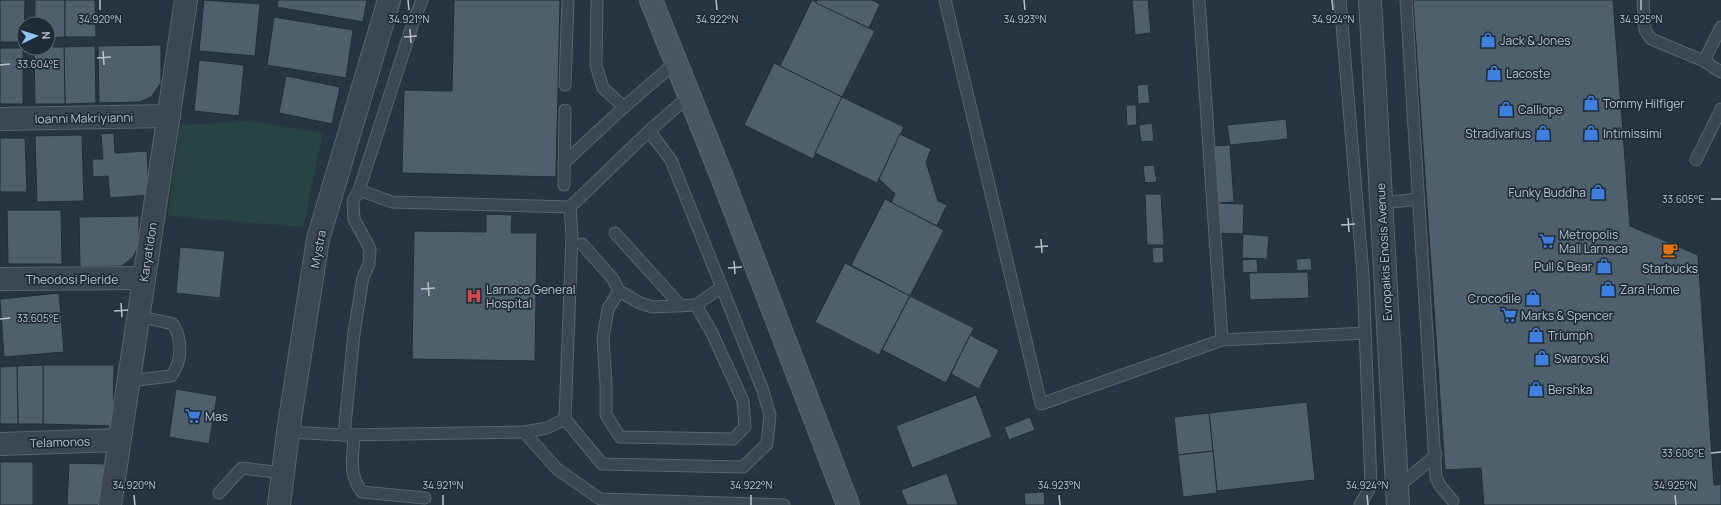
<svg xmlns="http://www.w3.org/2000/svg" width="1721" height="505" viewBox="0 0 1721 505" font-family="Manrope,sans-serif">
<rect width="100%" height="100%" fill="#263542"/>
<path fill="#284343" d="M 249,121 L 323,133 L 303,227 L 168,216 L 180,125 Z"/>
<g fill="#4f606d" stroke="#212e39">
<path d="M 0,0 L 25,0 L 24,42 L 0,42 Z"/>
<path d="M 35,0 L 65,0 L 65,37 L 48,38 L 48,24 L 35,24 Z"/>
<path d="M 65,0 L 95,0 L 96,37 L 65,37 Z"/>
<path d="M 204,0 L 260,4 L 255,56 L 199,51 Z"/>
<path d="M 278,0 L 367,0 L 363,22 L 277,7 Z"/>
<path d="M 454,0 L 560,0 L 556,177 L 402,173 L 404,90 L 452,91 Z"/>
<path d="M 812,0 L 875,31 L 842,97 L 780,66 Z"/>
<path d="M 817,0 L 872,0 L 880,4 L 869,28 L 816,3 Z"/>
<path d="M 1132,0 L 1148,0 L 1151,33 L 1135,35 Z"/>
<path d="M 1413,0 L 1613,0 L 1630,226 L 1698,255 L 1714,485 L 1721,484 L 1721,505 L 1484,505 L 1481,468 L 1445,470 Z"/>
<path d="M 274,17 L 353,30 L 346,78 L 267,65 Z"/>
<path d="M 161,45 L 161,83 L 151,97 L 139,102 L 99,103 L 98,46 Z"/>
<path d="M 95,46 L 96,103 L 65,104 L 64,47 Z"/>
<path d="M 48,47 L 64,47 L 65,104 L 35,104 L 34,48 L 48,48 Z"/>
<rect x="0" y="48" width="23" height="56"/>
<path d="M 199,60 L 244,65 L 239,116 L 194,111 Z"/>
<path d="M 774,63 L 842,97 L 813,159 L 744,125 Z"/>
<path d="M 286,76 L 340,87 L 332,124 L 279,113 Z"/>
<path d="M 1148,84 L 1150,103 L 1138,104 L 1137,85 Z"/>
<path d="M 842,97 L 904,127 L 877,183 L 815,153 Z"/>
<path d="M 1126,105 L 1136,105 L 1137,125 L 1127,126 Z"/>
<path d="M 1286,119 L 1288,139 L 1230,145 L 1227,125 Z"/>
<path d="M 1152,123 L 1154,141 L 1141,142 L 1139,125 Z"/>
<path d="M 114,133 L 115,153 L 147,151 L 149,195 L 110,198 L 108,176 L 93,177 L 92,159 L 103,159 L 101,134 Z"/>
<path d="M 900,134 L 931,149 L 926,162 L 938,201 L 947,205 L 937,226 L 891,203 L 895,194 L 879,179 Z"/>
<path d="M 82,135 L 84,201 L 37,202 L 35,136 Z"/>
<path d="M 0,138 L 25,138 L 27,192 L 0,192 Z"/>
<path d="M 1230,145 L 1234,202 L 1217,203 L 1213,146 Z"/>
<path d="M 1154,165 L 1157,182 L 1145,183 L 1143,166 Z"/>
<path d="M 1145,194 L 1161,194 L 1164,245 L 1147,245 Z"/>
<path d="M 885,199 L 944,230 L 910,296 L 851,265 Z"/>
<path d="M 1217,203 L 1244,204 L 1243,234 L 1216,233 Z"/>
<path d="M 7,210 L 61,210 L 62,264 L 8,264 Z"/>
<path d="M 486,214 L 512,215 L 511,233 L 537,233 L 535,361 L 412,359 L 414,231 L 486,232 Z"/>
<path d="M 139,216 L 139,245 L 133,257 L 122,266 L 80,267 L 79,217 Z"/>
<path d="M 1243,234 L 1269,236 L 1267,259 L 1242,258 Z"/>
<path d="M 180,247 L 225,251 L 220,298 L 176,293 Z"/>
<path d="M 1163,247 L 1164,263 L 1153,263 L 1152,248 Z"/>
<path d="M 1311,258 L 1312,270 L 1297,271 L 1296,259 Z"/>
<path d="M 1257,259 L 1258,272 L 1243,273 L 1242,260 Z"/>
<path d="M 845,263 L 910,296 L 879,355 L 815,322 Z"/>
<path d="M 1308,272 L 1309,298 L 1250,300 L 1249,273 Z"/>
<path d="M 59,293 L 64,352 L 4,357 L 0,299 Z"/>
<path d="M 910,296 L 974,328 L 946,383 L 882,350 Z"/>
<path d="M 970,335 L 999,350 L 979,389 L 951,374 Z"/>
<path d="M 43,365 L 114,365 L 113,426 L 43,424 Z"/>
<path d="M 43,365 L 43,424 L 18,424 L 17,366 Z"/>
<path d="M 17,366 L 18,424 L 0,424 L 0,367 Z"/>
<path d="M 176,389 L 217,396 L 209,444 L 169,437 Z"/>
<path d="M 976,395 L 992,437 L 912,468 L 896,426 Z"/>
<path d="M 1307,402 L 1315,480 L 1217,491 L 1209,413 Z"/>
<path d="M 1209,413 L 1213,451 L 1178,455 L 1174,417 Z"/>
<path d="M 1030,417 L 1035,430 L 1009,440 L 1004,427 Z"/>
<path d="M 1213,451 L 1217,493 L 1183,497 L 1178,455 Z"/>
<rect x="0" y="462" width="33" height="43"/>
<path d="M 69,463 L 107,464 L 105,505 L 67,505 Z"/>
<path d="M 947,473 L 958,505 L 907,505 L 901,490 Z"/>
<path d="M 1044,492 L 1045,505 L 1025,505 L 1024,493 Z"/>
</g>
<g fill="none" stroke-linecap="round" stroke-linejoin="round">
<defs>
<g id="lane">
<path d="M 422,0 L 413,23 L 359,190 L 392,202 L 570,207 L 649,131 L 689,96"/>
<path d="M 597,0 L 596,65 L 603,88 L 624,107"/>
<path d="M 945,0 L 1041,404 L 1222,340"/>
<path d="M 1199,0 L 1222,340 L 1365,333"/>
<path d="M 1340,0 L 1363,275 L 1371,486 L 1360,505"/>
<path d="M 1406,0 L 1436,478 L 1441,487 L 1453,501"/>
<path d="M 1643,0 L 1645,30 L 1651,39 L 1704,61 L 1721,72"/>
<path d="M 1704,61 L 1721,27"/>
<path d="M 565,85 L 568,0"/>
<path d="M 1696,160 L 1721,109"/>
<path d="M 565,162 L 624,107 L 675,63"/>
<path d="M 564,185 L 565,110"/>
<path d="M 1381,203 L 1419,199"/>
<path d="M 570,207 L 572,235 L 565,419 L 602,464 L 743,467 L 767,444 L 770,415 L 762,388 L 671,160 L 649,131"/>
<path d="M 615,233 L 681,306"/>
<path d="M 582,244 L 613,279 L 619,291 L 640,303 L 653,307 L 696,305 L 722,287"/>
<path d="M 619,291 L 608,309 L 603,338 L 606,383 L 606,415 L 620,437 L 733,439 L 745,427 L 743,401 L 712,333 L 696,305"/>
<path d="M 128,381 L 171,376 C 183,361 182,339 173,324 L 138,316"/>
<path d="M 288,432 L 344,435 L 524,432 L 557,469 L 600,499 L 784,505"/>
<path d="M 524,432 L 547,428 L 565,419"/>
<path d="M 344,435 L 354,333 L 363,277 L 369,264 L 370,249 L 354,219 L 353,201 L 359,190"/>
<path d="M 354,435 C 353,456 348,475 362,492 L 425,498"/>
<path d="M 1398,487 L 1436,455"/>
<path d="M 219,493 L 242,468 L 283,473"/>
</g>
<g id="street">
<path d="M 1370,0 L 1398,505"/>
<path d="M 0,119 L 169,116"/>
<path d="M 0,279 L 144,278"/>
<path d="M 0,444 L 119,440"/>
<path d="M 110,505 L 186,0"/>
<path d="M 279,505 L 288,432 L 318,239 L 389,0"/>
</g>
<path id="secondary" d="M 651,0 L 720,172 L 848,505"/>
</defs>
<use href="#lane" stroke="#59656f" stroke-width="13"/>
<use href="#street" stroke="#59656f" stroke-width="24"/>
<use href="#secondary" stroke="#59656f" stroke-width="24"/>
<use href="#lane" stroke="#3b4751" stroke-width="11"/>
<use href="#street" stroke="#3b4751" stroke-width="22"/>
<use href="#secondary" stroke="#495664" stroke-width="22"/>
</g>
<path fill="none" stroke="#b8c2cb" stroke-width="1.5" d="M 100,0 L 100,10M 408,0 L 409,10M 716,0 L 717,10M 1024,0 L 1025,10M 1332,0 L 1333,10M 1641,0 L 1641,10M 410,29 L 411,43M 404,37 L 417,36M 103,51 L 104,65M 97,58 L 111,57M 0,65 L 10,64M 1711,199 L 1721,199M 1348,218 L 1349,232M 1341,225 L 1355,224M 1041,239 L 1042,253M 1035,247 L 1048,246M 734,261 L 735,274M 728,268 L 742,267M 428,282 L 429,296M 421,289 L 435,288M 121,303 L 122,317M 114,311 L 128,310M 0,319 L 10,318M 1711,453 L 1721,452M 134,495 L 135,505M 443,495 L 443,505M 751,495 L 751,505M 1059,495 L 1060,505M 1367,495 L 1368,505M 1675,495 L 1676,505"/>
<defs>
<symbol id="shop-bare" viewBox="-9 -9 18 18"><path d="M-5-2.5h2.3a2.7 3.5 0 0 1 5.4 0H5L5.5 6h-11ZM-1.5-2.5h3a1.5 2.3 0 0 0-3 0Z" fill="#3f7fe0" stroke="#1f2c37" stroke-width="2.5" paint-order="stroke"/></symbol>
<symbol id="supermarket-bare" viewBox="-9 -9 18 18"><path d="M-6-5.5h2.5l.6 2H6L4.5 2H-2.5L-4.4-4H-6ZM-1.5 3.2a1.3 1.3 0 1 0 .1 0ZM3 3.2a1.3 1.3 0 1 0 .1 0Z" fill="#3f7fe0" stroke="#1f2c37" stroke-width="2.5" paint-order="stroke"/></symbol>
<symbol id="cafe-bare" viewBox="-9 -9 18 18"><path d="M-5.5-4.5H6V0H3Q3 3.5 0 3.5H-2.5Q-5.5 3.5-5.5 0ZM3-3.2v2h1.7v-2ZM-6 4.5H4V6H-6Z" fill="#e8710a" stroke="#1f2c37" stroke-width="2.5" paint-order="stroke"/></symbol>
<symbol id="hospital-bare" viewBox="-9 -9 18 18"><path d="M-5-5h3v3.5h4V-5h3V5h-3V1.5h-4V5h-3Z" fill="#e0444e" stroke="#1f2c37" stroke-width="2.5" paint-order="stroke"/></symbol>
</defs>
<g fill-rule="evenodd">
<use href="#shop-bare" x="1477" y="29" width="22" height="22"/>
<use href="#shop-bare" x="1483" y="62" width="22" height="22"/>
<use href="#shop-bare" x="1580" y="92" width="22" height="22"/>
<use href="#shop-bare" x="1495" y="98" width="22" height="22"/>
<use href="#shop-bare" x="1532" y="122" width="22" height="22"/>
<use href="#shop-bare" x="1580" y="122" width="22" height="22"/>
<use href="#shop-bare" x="1587" y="181" width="22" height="22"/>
<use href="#supermarket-bare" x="1536" y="230" width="22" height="22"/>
<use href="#cafe-bare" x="1659" y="239" width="22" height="22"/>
<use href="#shop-bare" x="1593" y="255" width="22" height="22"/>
<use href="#shop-bare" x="1597" y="278" width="22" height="22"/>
<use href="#hospital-bare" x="463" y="285" width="22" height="22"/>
<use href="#shop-bare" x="1522" y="287" width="22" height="22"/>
<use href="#supermarket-bare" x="1498" y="304" width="22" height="22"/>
<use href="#shop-bare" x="1525" y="324" width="22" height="22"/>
<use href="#shop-bare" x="1531" y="347" width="22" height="22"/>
<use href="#shop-bare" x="1525" y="378" width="22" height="22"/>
<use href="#supermarket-bare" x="182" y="405" width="22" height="22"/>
</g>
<g text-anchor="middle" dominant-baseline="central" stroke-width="3.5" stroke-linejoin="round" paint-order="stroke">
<g font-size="12" fill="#b8c2cb" stroke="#1f2c37" text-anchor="start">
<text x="1500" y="40">Jack &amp; Jones</text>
<text x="1506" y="73">Lacoste</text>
<text x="1603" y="103">Tommy Hilfiger</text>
<text x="1518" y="109">Calliope</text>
<text x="1531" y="133" text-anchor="end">Stradivarius</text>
<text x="1603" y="133">Intimissimi</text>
<text x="1586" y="192" text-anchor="end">Funky Buddha</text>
<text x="1559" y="234">Metropolis<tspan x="1559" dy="14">Mall Larnaca</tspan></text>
<text x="1592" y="266" text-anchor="end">Pull &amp; Bear</text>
<text x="1670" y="268" text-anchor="middle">Starbucks</text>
<text x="486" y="289">Larnaca General<tspan x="486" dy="14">Hospital</tspan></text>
<text x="1620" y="289">Zara Home</text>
<text x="1521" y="298" text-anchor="end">Crocodile</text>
<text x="1521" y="315">Marks &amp; Spencer</text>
<text x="1548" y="335">Triumph</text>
<text x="1554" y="358">Swarovski</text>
<text x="1548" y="389">Bershka</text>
<text x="205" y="416">Mas</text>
</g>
<g font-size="12" fill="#b8c2cb" stroke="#1f2c37">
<text transform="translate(84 118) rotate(-1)">Ioanni Makriyianni</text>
<text transform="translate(318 249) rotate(-79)">Mystra</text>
<text transform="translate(148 252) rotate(-81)">Karyatidon</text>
<text transform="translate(1384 252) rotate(-93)">Evropaikis Enosis Avenue</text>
<text x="72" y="279">Theodosi Pieride</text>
<text transform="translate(60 442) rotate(-2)">Telamonos</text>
</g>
</g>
<g font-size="10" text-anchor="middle" fill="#b8c2cb" stroke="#1f2c37" stroke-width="3.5" stroke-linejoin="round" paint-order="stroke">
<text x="100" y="23">34.920°N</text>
<text x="409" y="23">34.921°N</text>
<text x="717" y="23">34.922°N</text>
<text x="1025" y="23">34.923°N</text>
<text x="1333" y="23">34.924°N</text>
<text x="1641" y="23">34.925°N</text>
<text x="38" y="68">33.604°E</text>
<text x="1683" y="203">33.605°E</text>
<text x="38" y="322">33.605°E</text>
<text x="1683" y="457">33.606°E</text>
<text x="134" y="489">34.920°N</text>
<text x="443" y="489">34.921°N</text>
<text x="751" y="489">34.922°N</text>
<text x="1059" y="489">34.923°N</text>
<text x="1367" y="489">34.924°N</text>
<text x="1675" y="489">34.925°N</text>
</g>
<g transform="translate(36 36) rotate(86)"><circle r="19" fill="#1f2c37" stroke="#5c6872"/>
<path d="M0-3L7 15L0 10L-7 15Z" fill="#90c5f8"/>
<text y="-6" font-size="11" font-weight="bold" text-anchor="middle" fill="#b8c2cb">N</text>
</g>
</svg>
